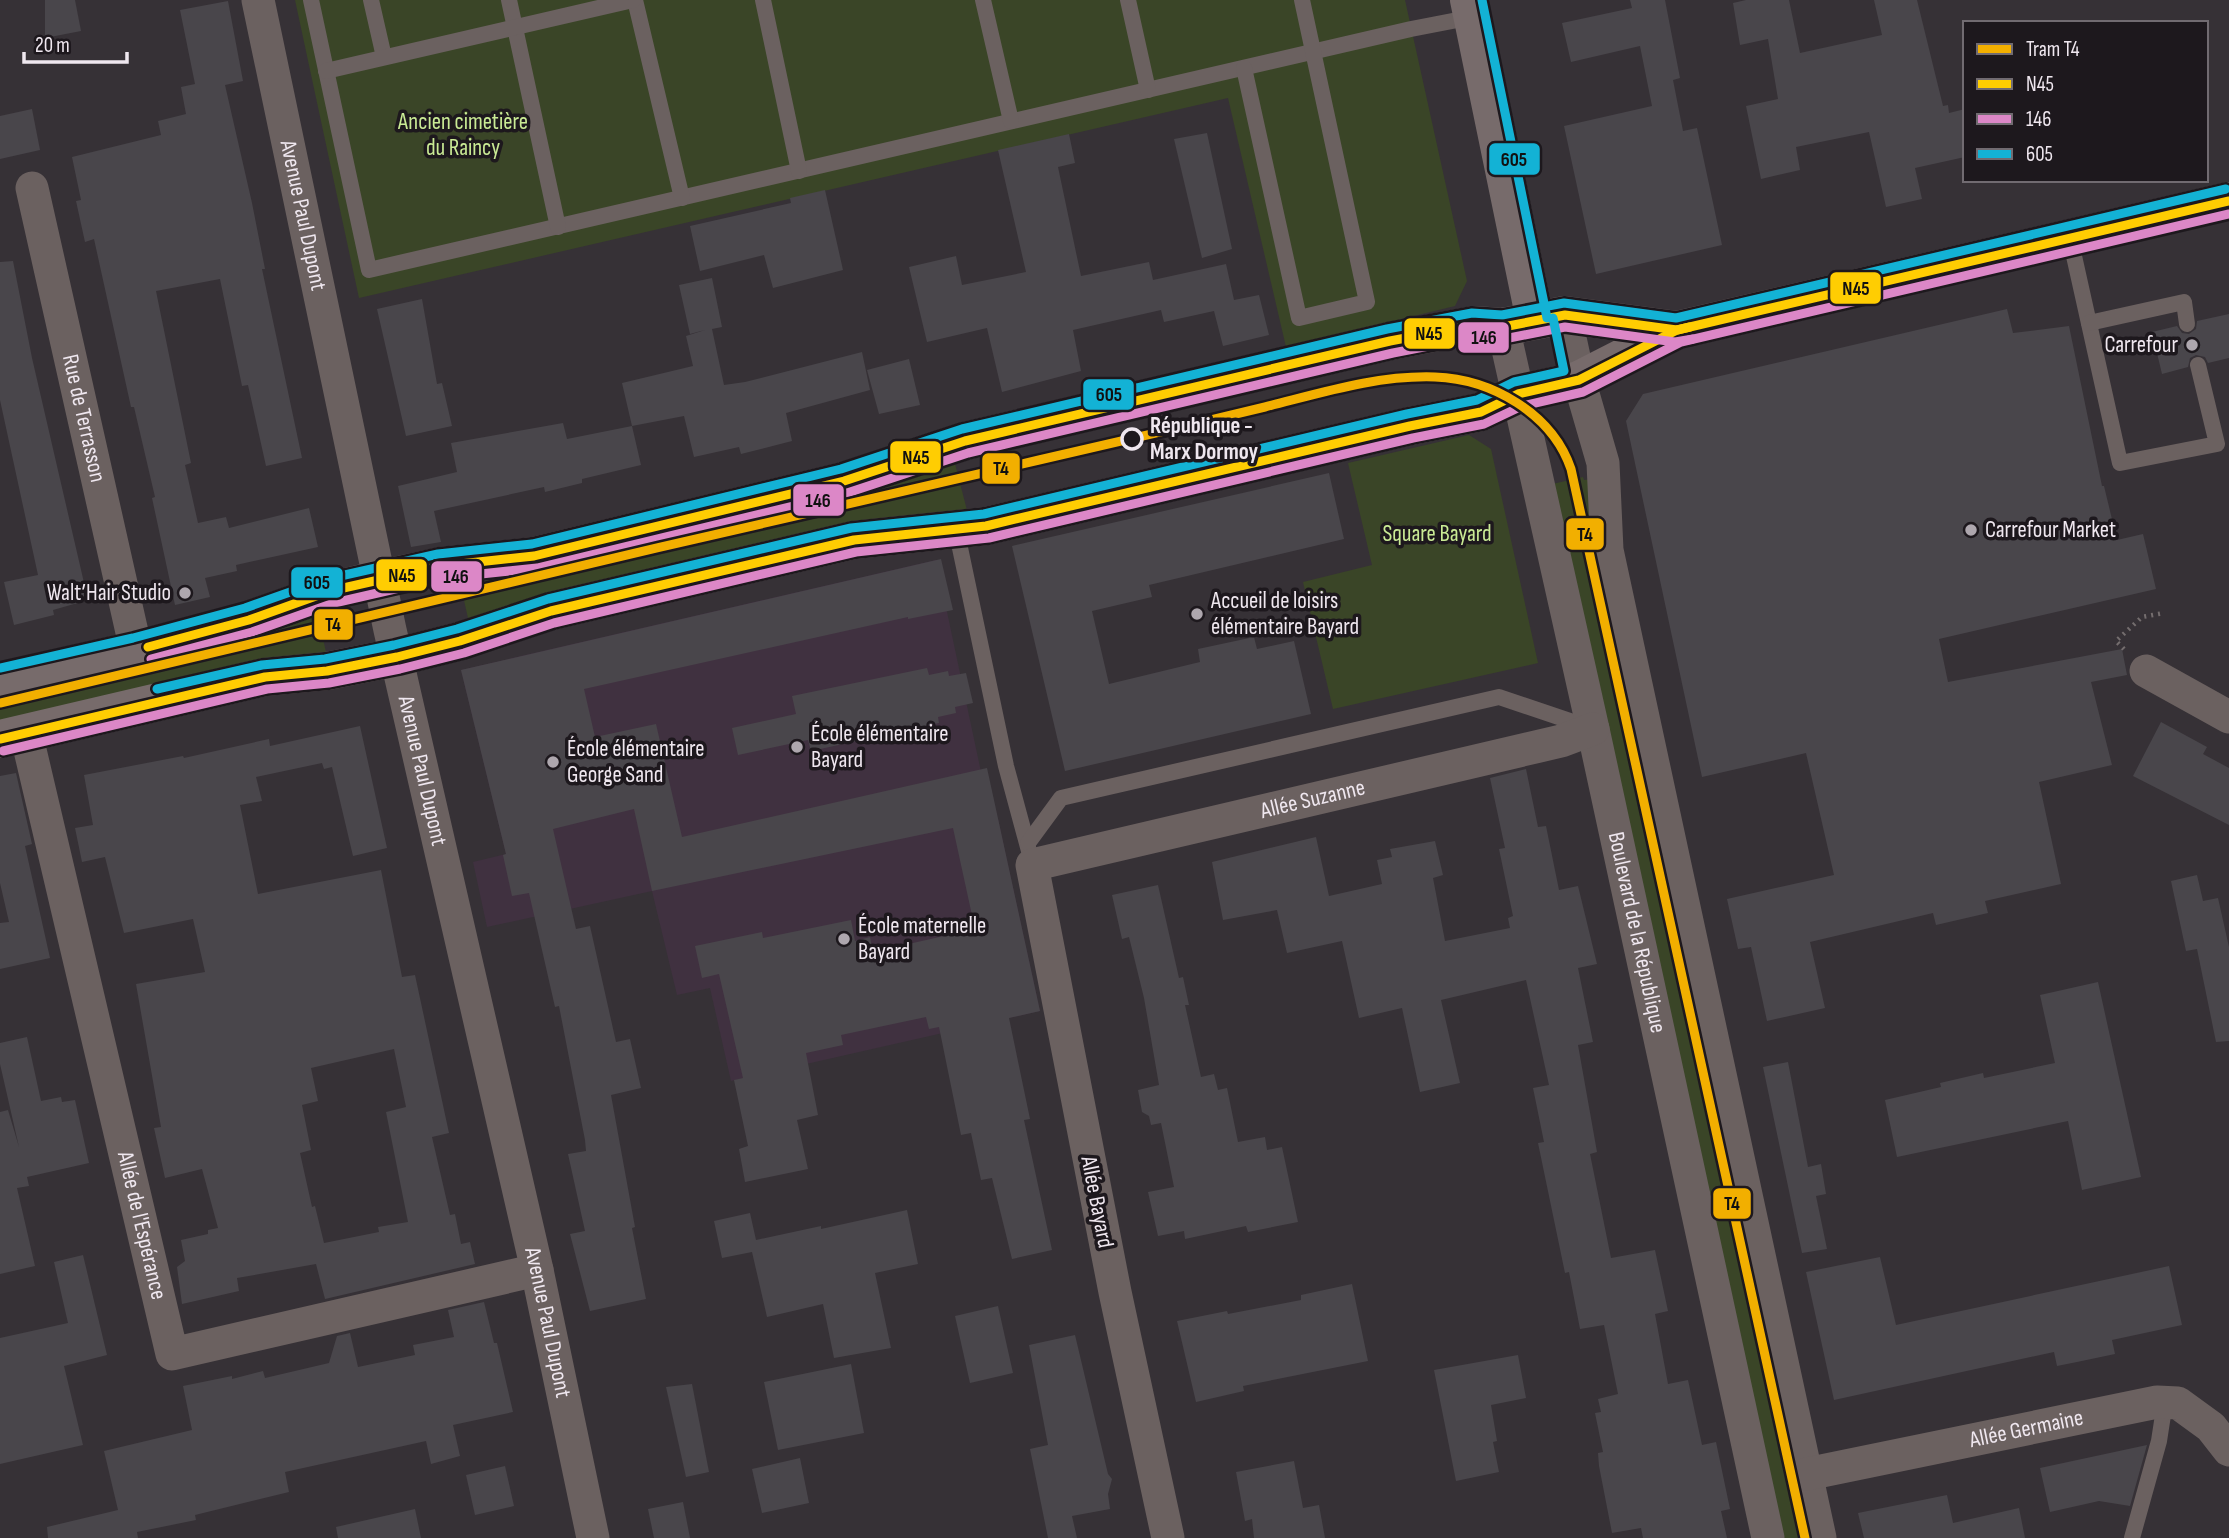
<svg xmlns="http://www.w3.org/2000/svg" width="2229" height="1538" viewBox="0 0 2229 1538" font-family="'Sofia Sans Condensed',sans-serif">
<rect width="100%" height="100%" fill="#363136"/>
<path fill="#403140" d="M 936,560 L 991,819 L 998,819 L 1040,1011 L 731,1081 L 710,988 L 677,995 L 652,891 L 487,927 L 473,862 L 506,854 L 461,670 Z"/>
<g fill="#3a4527">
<path d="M 295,0 L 1405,0 L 1467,281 L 1455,306 L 1286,347 L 1228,98 L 359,298 Z"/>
<path d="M 1469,435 L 1491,449 L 1538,663 L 1333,709 L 1303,582 L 1372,565 L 1348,463 Z"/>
<path d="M 953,456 L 969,518 L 470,627 L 459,578 Z"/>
<path d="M 1583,477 L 1584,480 L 1592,479 L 1810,1538 L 1777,1538 L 1548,485 Z"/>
<path d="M 317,612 L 328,661 L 0,727 L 0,694 Z"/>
</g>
<g fill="#49464b" fill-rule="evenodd">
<path d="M 45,0 L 75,0 L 81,31 L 45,38 Z"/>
<path d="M 1630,0 L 1665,0 L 1680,78 L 1673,80 L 1683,131 L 1697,128 L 1722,245 L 1596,274 L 1564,126 L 1652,106 L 1640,46 L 1571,62 L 1562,23 L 1632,8 Z"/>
<path d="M 1746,0 L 1789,0 L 1800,53 L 1882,35 L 1874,0 L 1917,0 L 1943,106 L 1948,105 L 1949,113 L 1965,109 L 1965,157 L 1915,168 L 1922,199 L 1886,207 L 1869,132 L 1796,147 L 1800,170 L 1761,179 L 1746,106 L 1778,99 L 1768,39 L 1740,45 L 1733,3 Z"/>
<path d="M 228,1 L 243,81 L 225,85 L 252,203 L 265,269 L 262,269 L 302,458 L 266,466 L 248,385 L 242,386 L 220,279 L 156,291 L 191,463 L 185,465 L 198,523 L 226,517 L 229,528 L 309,508 L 318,547 L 236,565 L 237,571 L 205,578 L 210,597 L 175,605 L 152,498 L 155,497 L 134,407 L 131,407 L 94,239 L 85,242 L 76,201 L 81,200 L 72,157 L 161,135 L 158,121 L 186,114 L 181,87 L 195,84 L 180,10 Z"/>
<path d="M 32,109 L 40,150 L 0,159 L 0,116 Z"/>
<path d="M 1207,133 L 1232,249 L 1202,258 L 1174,139 Z"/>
<path d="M 1069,134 L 1075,163 L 1058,167 L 1081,276 L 1149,262 L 1153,280 L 1226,264 L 1234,300 L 1259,295 L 1269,335 L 1223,346 L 1214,311 L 1164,322 L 1161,310 L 1073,330 L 1081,371 L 1002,392 L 987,328 L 927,342 L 909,267 L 956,256 L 962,285 L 1026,272 L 998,150 Z"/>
<path d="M 825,190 L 843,270 L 773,288 L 764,255 L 700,271 L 690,226 L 791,203 L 790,198 Z"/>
<path d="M 13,261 L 32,358 L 88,600 L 53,610 L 54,615 L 14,625 L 4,582 L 38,575 L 0,400 L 0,262 Z"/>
<path d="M 712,278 L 722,327 L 712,329 L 724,385 L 745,382 L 862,352 L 870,390 L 786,413 L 792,441 L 741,454 L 739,447 L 694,457 L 684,416 L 632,426 L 622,383 L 693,366 L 686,336 L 705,330 L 690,334 L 679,285 Z"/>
<path d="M 422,299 L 437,384 L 442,383 L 452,426 L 406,436 L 377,309 Z"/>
<path d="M 2007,309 L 2013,333 L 2069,326 L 2102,486 L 2104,486 L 2117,540 L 2143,534 L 2156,589 L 1939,639 L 1948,682 L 2122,649 L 2127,675 L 2091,682 L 2112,765 L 2039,782 L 2061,884 L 1985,901 L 1988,913 L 1936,925 L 1933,913 L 1810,942 L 1825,1008 L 1767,1021 L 1751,947 L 1738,949 L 1727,899 L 1834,875 L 1806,753 L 1702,777 L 1626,421 L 1643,394 Z"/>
<path d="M 2229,314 L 2229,358 L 2208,363 L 2205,357 L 2196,355 L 2190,358 L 2188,367 L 2162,374 L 2152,332 L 2177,326 L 2182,333 L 2189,334 L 2196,329 L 2197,321 Z"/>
<path d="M 909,359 L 920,405 L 879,414 L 867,370 Z"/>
<path d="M 563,423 L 567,439 L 632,426 L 641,465 L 582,479 L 582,483 L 545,492 L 544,487 L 434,511 L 441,542 L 411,547 L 398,486 L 457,472 L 451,443 Z"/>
<path d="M 1329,473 L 1344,539 L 1149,585 L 1152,597 L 1092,611 L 1109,684 L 1200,662 L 1198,649 L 1254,637 L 1257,649 L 1294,641 L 1311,714 L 1065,771 L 1012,546 Z"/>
<path d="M 941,559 L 953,610 L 908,619 L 908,617 L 584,689 L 595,737 L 656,724 L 682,837 L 987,768 L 1040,1011 L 1009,1018 L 1030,1119 L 1024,1120 L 1052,1250 L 1012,1259 L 992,1178 L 981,1180 L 971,1133 L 961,1135 L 939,1027 L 929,1029 L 926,1017 L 841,1035 L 843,1045 L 806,1053 L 818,1115 L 797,1120 L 808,1169 L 745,1182 L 739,1149 L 748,1146 L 734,1080 L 743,1078 L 719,974 L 702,978 L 695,946 L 762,932 L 763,938 L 851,920 L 855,941 L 870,937 L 873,952 L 975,929 L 953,828 L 652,891 L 634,809 L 553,829 L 576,929 L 590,926 L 616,1042 L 630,1039 L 641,1088 L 611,1095 L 635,1227 L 632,1228 L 646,1299 L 590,1311 L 570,1234 L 585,1231 L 568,1154 L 586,1151 L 585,1140 L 559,1006 L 555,1007 L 529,893 L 512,896 L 503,855 L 506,854 L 461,670 Z"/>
<path d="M 927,668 L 929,675 L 948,671 L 949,676 L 966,673 L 973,703 L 955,707 L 956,713 L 938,717 L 939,723 L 811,751 L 808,740 L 738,755 L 732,728 L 796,714 L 792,696 Z"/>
<path d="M 2161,722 L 2207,747 L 2203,754 L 2229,768 L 2229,825 L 2133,776 Z"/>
<path d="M 360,726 L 387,848 L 353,856 L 332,767 L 324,769 L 322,763 L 256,777 L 262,801 L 240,805 L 258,894 L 381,870 L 402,977 L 415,975 L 449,1133 L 432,1137 L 450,1215 L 455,1214 L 461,1244 L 470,1242 L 475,1264 L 325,1299 L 316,1264 L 237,1278 L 239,1291 L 182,1304 L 177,1267 L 185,1261 L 181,1240 L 208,1234 L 208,1230 L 218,1228 L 202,1169 L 165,1178 L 154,1128 L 161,1127 L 136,984 L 205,972 L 193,919 L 124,933 L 105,857 L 82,862 L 75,828 L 93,825 L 84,775 L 183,756 L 184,758 L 269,739 L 270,746 ZM 394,1049 L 406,1107 L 386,1112 L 408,1222 L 378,1227 L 379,1232 L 324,1243 L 315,1206 L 312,1207 L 300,1153 L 311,1150 L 302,1105 L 318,1101 L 311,1068 Z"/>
<path d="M 1526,769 L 1538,827 L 1546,826 L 1559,890 L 1578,886 L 1597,964 L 1578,968 L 1593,1042 L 1578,1045 L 1597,1152 L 1590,1154 L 1611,1258 L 1655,1250 L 1668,1311 L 1655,1314 L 1668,1384 L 1688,1380 L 1702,1445 L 1716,1442 L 1730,1509 L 1721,1511 L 1727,1538 L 1643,1538 L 1641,1528 L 1612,1533 L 1599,1466 L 1598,1453 L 1603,1452 L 1595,1413 L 1601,1412 L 1598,1399 L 1618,1394 L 1604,1325 L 1580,1329 L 1569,1272 L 1565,1273 L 1538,1143 L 1544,1142 L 1533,1088 L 1549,1085 L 1526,980 L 1441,1000 L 1460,1083 L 1420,1092 L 1402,1008 L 1359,1018 L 1342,941 L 1287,953 L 1277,910 L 1223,920 L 1212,862 L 1316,837 L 1329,896 L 1382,884 L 1377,860 L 1392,857 L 1390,849 L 1435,841 L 1443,875 L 1433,878 L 1445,941 L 1510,928 L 1508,918 L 1513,916 L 1499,849 L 1505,848 L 1490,778 Z"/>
<path d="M 16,773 L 32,844 L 25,846 L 50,958 L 0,969 L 0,923 L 9,922 L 0,883 L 0,776 Z"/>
<path d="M 2197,875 L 2203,901 L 2218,898 L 2229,947 L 2229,1041 L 2216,1042 L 2197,949 L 2186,951 L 2171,881 Z"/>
<path d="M 1158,885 L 1179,978 L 1183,977 L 1189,1005 L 1185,1005 L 1201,1077 L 1214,1074 L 1218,1090 L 1227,1088 L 1238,1142 L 1265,1137 L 1267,1150 L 1282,1147 L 1298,1222 L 1248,1232 L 1246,1226 L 1185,1239 L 1184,1231 L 1158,1236 L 1148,1192 L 1174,1187 L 1161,1123 L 1151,1125 L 1149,1116 L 1142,1112 L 1138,1090 L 1159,1085 L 1144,998 L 1129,937 L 1122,939 L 1112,895 Z"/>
<path d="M 2098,982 L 2141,1177 L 2082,1190 L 2068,1121 L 1897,1157 L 1885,1100 L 1941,1087 L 1940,1083 L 1983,1073 L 1984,1078 L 2055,1063 L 2040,995 Z"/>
<path d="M 27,1037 L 41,1101 L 61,1097 L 62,1102 L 75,1100 L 89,1163 L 27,1177 L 29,1186 L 17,1188 L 35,1266 L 0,1274 L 0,1112 L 8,1110 L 19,1147 L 0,1064 L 0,1043 Z"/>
<path d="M 1788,1062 L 1808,1167 L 1821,1164 L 1826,1194 L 1816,1196 L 1827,1249 L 1802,1253 L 1763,1067 Z"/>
<path d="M 907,1210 L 918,1264 L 875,1273 L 891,1348 L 834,1358 L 823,1304 L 767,1317 L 752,1252 L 722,1258 L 714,1221 L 750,1213 L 756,1240 L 821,1226 L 821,1229 Z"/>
<path d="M 83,1255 L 107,1355 L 64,1366 L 83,1445 L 0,1464 L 0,1338 L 68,1323 L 54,1262 Z"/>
<path d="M 1880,1257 L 1896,1325 L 2169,1266 L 2182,1325 L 2112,1340 L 2115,1354 L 2077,1362 L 2057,1366 L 2054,1352 L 1834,1400 L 1806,1272 Z"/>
<path d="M 1352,1284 L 1368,1361 L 1243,1386 L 1244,1391 L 1196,1402 L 1177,1321 L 1227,1311 L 1228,1314 L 1301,1300 L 1301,1295 Z"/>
<path d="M 484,1302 L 494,1343 L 497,1343 L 513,1412 L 453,1425 L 460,1456 L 431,1464 L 426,1441 L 285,1472 L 289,1492 L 195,1515 L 196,1520 L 137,1532 L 138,1538 L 48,1538 L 47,1527 L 118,1510 L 104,1451 L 192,1430 L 183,1386 L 232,1376 L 232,1379 L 263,1371 L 265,1378 L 329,1363 L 337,1336 L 350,1333 L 358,1367 L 415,1355 L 413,1345 L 454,1337 L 448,1310 Z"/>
<path d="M 998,1306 L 1013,1373 L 970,1383 L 955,1316 Z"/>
<path d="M 1075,1335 L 1108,1474 L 1112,1479 L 1108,1494 L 1110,1509 L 1072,1516 L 1077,1538 L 1048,1538 L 1030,1449 L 1048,1445 L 1029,1345 Z"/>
<path d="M 1518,1355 L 1526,1398 L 1491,1405 L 1497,1441 L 1493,1442 L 1499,1472 L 1456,1481 L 1434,1370 Z"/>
<path d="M 851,1364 L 864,1433 L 778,1450 L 764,1382 Z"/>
<path d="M 692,1384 L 709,1472 L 686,1477 L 666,1387 Z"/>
<path d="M 2147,1445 L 2130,1506 L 2099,1501 L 2050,1512 L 2040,1468 Z"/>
<path d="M 800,1458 L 809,1503 L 762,1513 L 752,1469 Z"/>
<path d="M 1294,1461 L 1303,1508 L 1319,1505 L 1325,1538 L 1254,1538 L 1252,1519 L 1245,1521 L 1236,1472 Z"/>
<path d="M 505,1466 L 514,1506 L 475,1515 L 466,1475 Z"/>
<path d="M 1947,1495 L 1953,1523 L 2019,1508 L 2025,1538 L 1864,1538 L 1858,1513 Z"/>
<path d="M 683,1502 L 690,1538 L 654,1538 L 648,1509 Z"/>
<path d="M 415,1509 L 421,1538 L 338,1538 L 336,1527 Z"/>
</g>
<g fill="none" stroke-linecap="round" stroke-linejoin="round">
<g stroke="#746d6e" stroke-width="4.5" stroke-dasharray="2 5" stroke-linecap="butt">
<path d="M 989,470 L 994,489"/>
<path d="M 2124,649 L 2116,641 L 2142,617 L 2164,613"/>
</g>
<g stroke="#6b6160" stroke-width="16">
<path d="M 311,0 L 369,270 L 1411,29 L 1473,17"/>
<path d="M 371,0 L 384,57"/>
<path d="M 509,0 L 558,227"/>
<path d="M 635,0 L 682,198"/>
<path d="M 763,0 L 799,171"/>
<path d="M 983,0 L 1011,121"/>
<path d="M 1128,0 L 1148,90"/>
<path d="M 1244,68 L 1299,318 L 1367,302 L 1302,0"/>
<path d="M 326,71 L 633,0"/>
<path d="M 2070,238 L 2120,463 L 2217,444 L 2198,365"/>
<path d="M 2089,323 L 2184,302 L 2187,324"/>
<path d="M 956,529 L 1006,766 L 1029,851"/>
<path d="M 1028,843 L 1061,798 L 1499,697 L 1588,727"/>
<path d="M 2132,1538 L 2159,1441 L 2165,1402"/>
</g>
<g stroke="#6b6160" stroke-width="33">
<path id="s1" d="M 258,0 L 390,630 L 537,1270 L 593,1538"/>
<path id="s2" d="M 32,188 L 136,650"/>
<path d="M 1565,315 L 1579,380 L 1603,463 L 1607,550 L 1820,1538"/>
<path id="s3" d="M 1503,327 L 1593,729 L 1768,1538"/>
<path d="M 2146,671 L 2229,717"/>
<path id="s4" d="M 26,733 L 172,1354 L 537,1270"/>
<path id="s5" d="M 1807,1474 L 2157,1402 L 2178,1403 L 2211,1427 L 2229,1450"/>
<path id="s6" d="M 1168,1538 L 1115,1292 L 1032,865 L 1561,741 L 1593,729"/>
</g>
<g stroke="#776b6b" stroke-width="38">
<path d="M 1469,0 L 1535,320"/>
<path d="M 0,681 L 136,650 L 249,620 L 330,591 L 380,579 L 441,566 L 534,556 L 844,481 L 965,441 L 1390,341 L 1474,325 L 1503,327 L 1565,315 L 1677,330"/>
<path d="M 0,739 L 265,677 L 327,671 L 397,657 L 460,641 L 551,611 L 854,540 L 986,526 L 1410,426 L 1481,412 L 1518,394 L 1579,380 L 1677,330 L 2229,201"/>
</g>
<defs>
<g id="bus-1">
<path d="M 148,647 L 249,620 L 330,591 L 441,566 L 534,556 L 844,481 L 965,441 L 1390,341 L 1474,325 L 1503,327 L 1565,315 L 1677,330 L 1690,327"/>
<path d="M 0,739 L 265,677 L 327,671 L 397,657 L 460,641 L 551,611 L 854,540 L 986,526 L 1410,426 L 1481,412 L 1518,394 L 1579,380 L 1677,330 L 2229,201"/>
</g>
<g id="bus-2">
<path d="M 151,659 L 252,632 L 334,603 L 443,578 L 537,568 L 847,493 L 968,453 L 1393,353 L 1475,337 L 1504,339 L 1565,327 L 1675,342 L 1693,339"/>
<path d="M 3,751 L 267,689 L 329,683 L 400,669 L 464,653 L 554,623 L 856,552 L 989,538 L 1413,438 L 1484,424 L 1522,406 L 1583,392 L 1681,342 L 2229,214"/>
</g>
<g id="bus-3">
<path d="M 1482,0 L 1547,318"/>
<path d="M 0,668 L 133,638 L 245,608 L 327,579 L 438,554 L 532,544 L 841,469 L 962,429 L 1387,329 L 1472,313 L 1502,315 L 1564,303 L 1676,318 L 2226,189"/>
<path d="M 157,689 L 262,665 L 325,659 L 394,645 L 457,629 L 548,599 L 851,528 L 984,514 L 1407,414 L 1477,400 L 1514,382 L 1564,371 L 1553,318"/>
</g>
</defs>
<use href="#bus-1" stroke="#1d181d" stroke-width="14"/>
<use href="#bus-2" stroke="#1d181d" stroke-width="14"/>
<use href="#bus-3" stroke="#1d181d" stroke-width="14"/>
<use href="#bus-1" stroke="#ffcd02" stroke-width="9"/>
<use href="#bus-2" stroke="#dc87c7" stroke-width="9"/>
<use href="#bus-3" stroke="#13b2d5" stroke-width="9"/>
<defs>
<path id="tram-1" d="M 0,703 C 346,622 692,538 1039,460 C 1114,443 1190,425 1265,407 C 1321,393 1377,375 1435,377 C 1491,379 1552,413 1571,469 L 1805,1538"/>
</defs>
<use href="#tram-1" stroke="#1d181d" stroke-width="14"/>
<use href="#tram-1" stroke="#f2af00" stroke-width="9"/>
</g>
<g fill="#aea7ae" stroke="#1d181d" stroke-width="2.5">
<circle cx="2192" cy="345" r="7"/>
<circle cx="1971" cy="530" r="7"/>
<circle cx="185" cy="593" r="7"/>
<circle cx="1197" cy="614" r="7"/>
<circle cx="797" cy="747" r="7"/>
<circle cx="553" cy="762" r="7"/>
<circle cx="844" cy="939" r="7"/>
</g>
<circle fill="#1d181d" stroke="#efe7ef" stroke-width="3.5" cx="1132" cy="439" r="10"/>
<g text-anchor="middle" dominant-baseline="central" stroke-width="7" stroke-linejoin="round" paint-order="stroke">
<g font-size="23" fill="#caeb95" stroke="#1d181d">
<text x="463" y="122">Ancien cimetière<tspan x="463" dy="26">du Raincy</tspan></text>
<text x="1437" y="534">Square Bayard</text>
</g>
<g font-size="23" fill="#efe7ef" stroke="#1d181d">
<text stroke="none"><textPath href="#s1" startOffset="220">Avenue Paul Dupont</textPath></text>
<text stroke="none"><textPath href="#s2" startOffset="236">Rue de Terrasson</textPath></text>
<text stroke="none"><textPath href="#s1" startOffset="788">Avenue Paul Dupont</textPath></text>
<text stroke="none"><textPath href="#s6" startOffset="975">Allée Suzanne</textPath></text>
<text stroke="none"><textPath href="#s3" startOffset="620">Boulevard de la République</textPath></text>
<text transform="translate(1097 1202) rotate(79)">Allée Bayard</text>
<text stroke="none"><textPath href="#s4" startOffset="506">Allée de l'Espérance</textPath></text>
<text stroke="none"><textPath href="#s1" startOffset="1354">Avenue Paul Dupont</textPath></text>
<text stroke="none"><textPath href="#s5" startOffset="224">Allée Germaine</textPath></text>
</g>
<g font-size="23" fill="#efe7ef" stroke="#1d181d" text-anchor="start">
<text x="2178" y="345" text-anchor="end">Carrefour</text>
<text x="1985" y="530">Carrefour Market</text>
<text x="171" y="593" text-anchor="end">Walt’Hair Studio</text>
<text x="1211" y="601">Accueil de loisirs<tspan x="1211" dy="26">élémentaire Bayard</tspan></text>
<text x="811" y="734">École élémentaire<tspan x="811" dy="26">Bayard</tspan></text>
<text x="567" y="749">École élémentaire<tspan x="567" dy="26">George Sand</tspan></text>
<text x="858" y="926">École maternelle<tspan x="858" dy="26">Bayard</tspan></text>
</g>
<g font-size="23" font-weight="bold" fill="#efe7ef" stroke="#1d181d" text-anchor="start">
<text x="1150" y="426">République -<tspan x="1150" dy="26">Marx Dormoy</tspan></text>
</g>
</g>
<g stroke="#1d181d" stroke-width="2.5">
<rect x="1488" y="142" width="53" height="34" rx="7" fill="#13b2d5"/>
<rect x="1829" y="271" width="53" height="34" rx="7" fill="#ffcd02"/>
<rect x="1403" y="317" width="53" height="33" rx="7" fill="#ffcd02"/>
<rect x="1457" y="321" width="53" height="33" rx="7" fill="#dc87c7"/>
<rect x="1082" y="378" width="53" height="33" rx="7" fill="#13b2d5"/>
<rect x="889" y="440" width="53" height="34" rx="7" fill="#ffcd02"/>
<rect x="981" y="452" width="40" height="33" rx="7" fill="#f2af00"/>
<rect x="792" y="483" width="53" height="34" rx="7" fill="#dc87c7"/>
<rect x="1565" y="517" width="40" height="34" rx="7" fill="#f2af00"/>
<rect x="375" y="558" width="53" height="34" rx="7" fill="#ffcd02"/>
<rect x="430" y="560" width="53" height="33" rx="7" fill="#dc87c7"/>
<rect x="290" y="566" width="54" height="33" rx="7" fill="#13b2d5"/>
<rect x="313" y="608" width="41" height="33" rx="7" fill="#f2af00"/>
<rect x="1712" y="1187" width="40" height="33" rx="7" fill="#f2af00"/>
</g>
<g font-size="19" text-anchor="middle" font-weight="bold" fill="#111">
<text x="1514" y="166">605</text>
<text x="1856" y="295">N45</text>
<text x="1429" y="340">N45</text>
<text x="1484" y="344">146</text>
<text x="1109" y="401">605</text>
<text x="916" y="464">N45</text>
<text x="1001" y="475">T4</text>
<text x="818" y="507">146</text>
<text x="1585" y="541">T4</text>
<text x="402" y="582">N45</text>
<text x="456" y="583">146</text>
<text x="317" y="589">605</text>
<text x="333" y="631">T4</text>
<text x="1732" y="1210">T4</text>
</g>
<rect x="1963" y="21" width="245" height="161" fill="#1d181d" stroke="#716b71" stroke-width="2"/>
<rect x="1977" y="44" width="35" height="10" fill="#f2af00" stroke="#716b71" stroke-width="2"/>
<text x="2026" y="56" font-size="21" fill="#efe7ef">Tram T4</text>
<rect x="1977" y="79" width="35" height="10" fill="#ffcd02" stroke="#716b71" stroke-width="2"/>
<text x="2026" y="91" font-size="21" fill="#efe7ef">N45</text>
<rect x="1977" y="114" width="35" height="10" fill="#dc87c7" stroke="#716b71" stroke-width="2"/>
<text x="2026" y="126" font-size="21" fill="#efe7ef">146</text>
<rect x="1977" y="149" width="35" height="10" fill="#13b2d5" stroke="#716b71" stroke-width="2"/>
<text x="2026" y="161" font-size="21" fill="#efe7ef">605</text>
<path d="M24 52v10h103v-10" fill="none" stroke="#efe7ef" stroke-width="3.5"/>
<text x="35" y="52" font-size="21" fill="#efe7ef" stroke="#1d181d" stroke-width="5" paint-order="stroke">20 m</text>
</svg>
